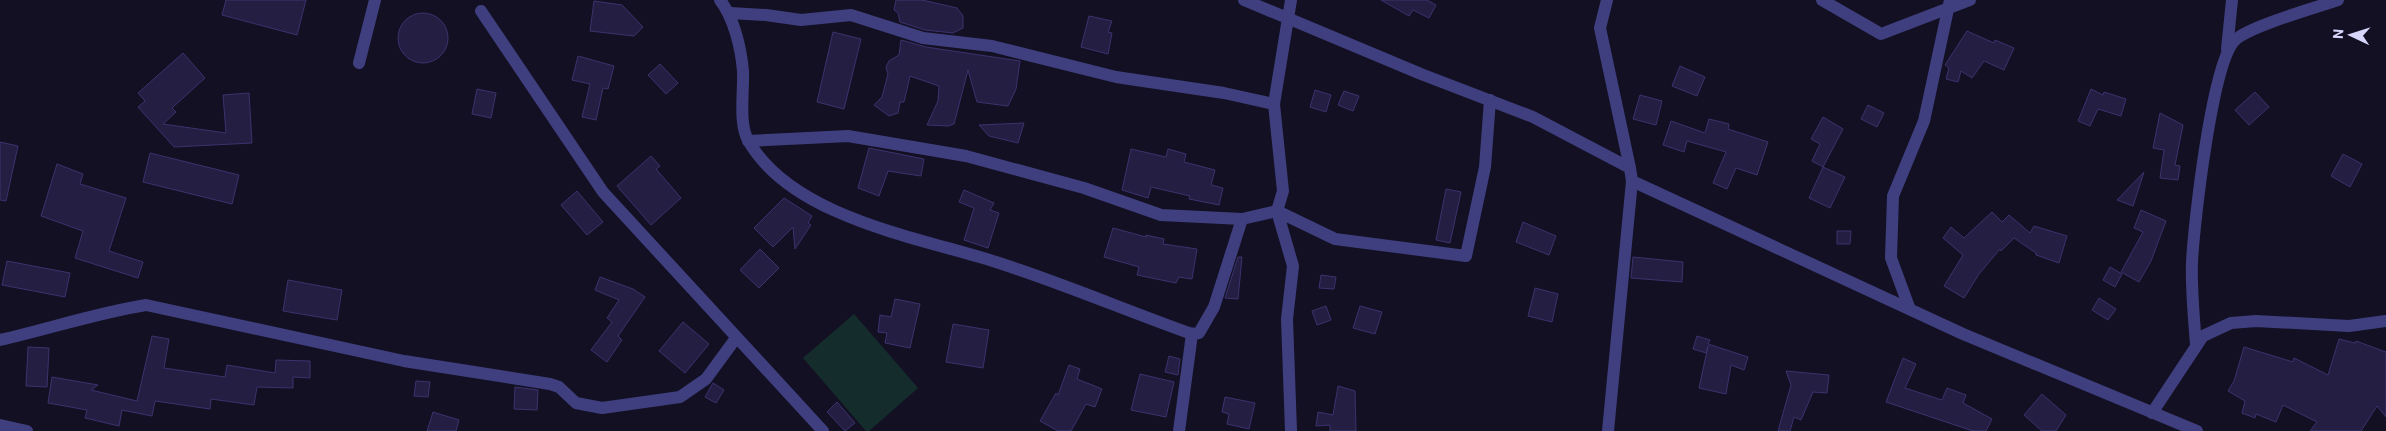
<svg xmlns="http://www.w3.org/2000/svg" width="2386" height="431" viewBox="0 0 2386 431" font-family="Roboto,sans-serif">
<rect width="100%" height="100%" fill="#131024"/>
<path fill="#142d2c" d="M 854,314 L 918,388 L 869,431 L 866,431 L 803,358 Z"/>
<g fill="#241e43" stroke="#3c326d">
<path d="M 226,0 L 306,0 L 297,35 L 222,15 Z"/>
<path d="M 896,0 L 922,0 L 957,8 L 963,16 L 963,28 L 953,33 L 925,30 L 900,22 L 898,13 L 894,10 Z"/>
<path d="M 1381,0 L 1427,0 L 1436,5 L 1429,18 L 1413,10 L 1409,16 Z"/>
<path d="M 594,1 L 622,5 L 643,27 L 634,36 L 590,31 Z"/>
<circle cx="423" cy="38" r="25"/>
<path d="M 1089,16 L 1112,21 L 1108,32 L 1112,33 L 1108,54 L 1081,47 Z"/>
<path d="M 1967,31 L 1994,43 L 1995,40 L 2014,48 L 2004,70 L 1984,61 L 1972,78 L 1961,71 L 1958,82 L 1946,79 L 1949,68 L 1945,65 Z"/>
<path d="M 833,32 L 861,39 L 844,109 L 817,102 Z"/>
<path d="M 901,40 L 926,47 L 1020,61 L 1016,89 L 1008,106 L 977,102 L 968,70 L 954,124 L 948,126 L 927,125 L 938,101 L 939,86 L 910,76 L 904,102 L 900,102 L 898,113 L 889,116 L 874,105 L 882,97 L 888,74 L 886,67 L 889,61 L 899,55 Z"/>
<path d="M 183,53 L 205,78 L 172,108 L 176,112 L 163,124 L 226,133 L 223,95 L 249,93 L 252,143 L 174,147 L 138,107 L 145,101 L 138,93 Z"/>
<path d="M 578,56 L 614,66 L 608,89 L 603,88 L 596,120 L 582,117 L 590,84 L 572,80 Z"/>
<path d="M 660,64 L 678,83 L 666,94 L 648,75 Z"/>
<path d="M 1680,66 L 1705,77 L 1697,96 L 1672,86 Z"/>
<path d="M 477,89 L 496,93 L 491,118 L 472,114 Z"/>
<path d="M 2091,89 L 2103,95 L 2104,92 L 2126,99 L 2121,116 L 2098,109 L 2090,126 L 2078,121 Z"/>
<path d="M 1315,90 L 1331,95 L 1326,112 L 1310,107 Z"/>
<path d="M 1344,91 L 1359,96 L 1353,111 L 1338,105 Z"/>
<path d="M 2255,92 L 2269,107 L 2249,125 L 2235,110 Z"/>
<path d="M 1640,95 L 1662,101 L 1656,125 L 1633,119 Z"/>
<path d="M 1868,105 L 1884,113 L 1877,127 L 1861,119 Z"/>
<path d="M 2160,113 L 2183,125 L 2175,165 L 2180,166 L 2178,180 L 2160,178 L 2164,150 L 2153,148 Z"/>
<path d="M 1823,117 L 1843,129 L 1823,167 L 1812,161 L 1820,144 L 1811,139 Z"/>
<path d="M 1709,119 L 1729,124 L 1728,129 L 1768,142 L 1757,175 L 1736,168 L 1727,189 L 1713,183 L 1726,152 L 1687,141 L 1684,152 L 1663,145 L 1671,121 L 1705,133 Z"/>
<path d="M 1024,123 L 1018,143 L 989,136 L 979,125 Z"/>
<path d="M 0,142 L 18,146 L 6,201 L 0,200 Z"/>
<path d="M 869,148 L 924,159 L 921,176 L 888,171 L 879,196 L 858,188 Z"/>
<path d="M 1131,149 L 1166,157 L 1168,149 L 1186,154 L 1184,162 L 1215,170 L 1211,185 L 1223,188 L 1219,205 L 1189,199 L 1190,196 L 1151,187 L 1148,198 L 1122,190 Z"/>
<path d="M 150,153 L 239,175 L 232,204 L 143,182 Z"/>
<path d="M 2343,154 L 2362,164 L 2350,187 L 2331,176 Z"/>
<path d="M 651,156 L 660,166 L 656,169 L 681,198 L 651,225 L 617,186 Z"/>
<path d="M 57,164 L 83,174 L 80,184 L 126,198 L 109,251 L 143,262 L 138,278 L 75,258 L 83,231 L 41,216 Z"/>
<path d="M 1823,167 L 1845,177 L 1830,208 L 1809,198 Z"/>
<path d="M 2144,172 L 2133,206 L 2117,200 Z"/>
<path d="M 1446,189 L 1461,192 L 1450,243 L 1436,240 Z"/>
<path d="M 964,190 L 994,203 L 990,210 L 999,213 L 988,248 L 964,240 L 974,208 L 959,202 Z"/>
<path d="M 577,191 L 603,222 L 587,235 L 561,205 Z"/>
<path d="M 784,198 L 812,216 L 808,223 L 811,225 L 795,249 L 793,227 L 773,247 L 754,228 Z"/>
<path d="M 2141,210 L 2166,221 L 2151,261 L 2139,282 L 2121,272 L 2143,232 L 2134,228 Z"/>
<path d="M 1992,212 L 2002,222 L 2009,215 L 2030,233 L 2034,226 L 2067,236 L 2059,263 L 2036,255 L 2036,253 L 2014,238 L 2001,251 L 2000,249 L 1979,274 L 1964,298 L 1944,286 L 1963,255 L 1943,238 L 1951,227 L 1964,238 Z"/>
<path d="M 1523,222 L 1556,236 L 1549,255 L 1516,242 Z"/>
<path d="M 1113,228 L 1146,237 L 1146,235 L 1164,239 L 1163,244 L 1197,249 L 1192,279 L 1179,277 L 1176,283 L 1137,275 L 1139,267 L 1104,257 Z"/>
<path d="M 1837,231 L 1851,231 L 1850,244 L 1837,244 Z"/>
<path d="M 760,249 L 779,268 L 759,288 L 740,270 Z"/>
<path d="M 1238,257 L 1242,257 L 1238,299 L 1225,298 Z"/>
<path d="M 1633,257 L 1683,262 L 1682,282 L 1631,278 Z"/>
<path d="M 7,261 L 70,273 L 65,297 L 2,285 Z"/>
<path d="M 2110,267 L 2122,274 L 2115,287 L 2103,280 Z"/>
<path d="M 1321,275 L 1336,277 L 1334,289 L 1319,288 Z"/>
<path d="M 600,277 L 633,289 L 645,297 L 618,336 L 622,340 L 607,362 L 591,350 L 612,322 L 607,318 L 619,300 L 595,290 Z"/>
<path d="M 288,280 L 342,290 L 337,320 L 283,311 Z"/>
<path d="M 1535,288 L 1558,294 L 1552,322 L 1528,316 Z"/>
<path d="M 2099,298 L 2116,309 L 2108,320 L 2092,310 Z"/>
<path d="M 895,299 L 920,304 L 910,348 L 885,343 L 887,333 L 878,332 L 880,315 L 891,317 Z"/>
<path d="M 1326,306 L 1331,320 L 1317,325 L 1312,311 Z"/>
<path d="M 1360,306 L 1382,312 L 1375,334 L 1353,328 Z"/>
<path d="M 683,322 L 709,344 L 685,373 L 659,351 Z"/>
<path d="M 953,324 L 989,330 L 983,368 L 946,362 Z"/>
<path d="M 152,336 L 169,339 L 164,368 L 225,377 L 227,365 L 275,373 L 276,360 L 310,361 L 310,378 L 293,377 L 293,388 L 257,387 L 254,405 L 211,399 L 210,409 L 155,401 L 152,416 L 122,410 L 119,426 L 85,418 L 87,410 L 48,403 L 52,377 L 98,385 L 91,390 L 137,401 Z"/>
<path d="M 1697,336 L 1710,340 L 1708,344 L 1748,357 L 1744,370 L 1731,365 L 1726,394 L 1699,388 L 1708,346 L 1706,353 L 1693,349 Z"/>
<path d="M 2339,339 L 2355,343 L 2356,341 L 2386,352 L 2386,417 L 2377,406 L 2361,431 L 2310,431 L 2317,422 L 2283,405 L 2276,422 L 2256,414 L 2255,418 L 2242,413 L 2245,401 L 2228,391 L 2234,381 L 2244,347 L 2293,362 L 2294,358 L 2328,375 Z"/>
<path d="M 28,347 L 49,348 L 47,387 L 26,386 Z"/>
<path d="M 1169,356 L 1180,359 L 1178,375 L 1165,372 Z"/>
<path d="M 1903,358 L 1916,364 L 1905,388 L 1942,400 L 1947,388 L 1966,395 L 1963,403 L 1992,419 L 1986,431 L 1973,431 L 1886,402 Z"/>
<path d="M 1069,365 L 1080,369 L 1077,379 L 1102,389 L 1095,407 L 1086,404 L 1071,431 L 1058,431 L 1040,421 L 1056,393 L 1058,395 Z"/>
<path d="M 1786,371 L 1829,375 L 1827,393 L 1813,392 L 1801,420 L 1794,417 L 1790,431 L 1778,431 L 1791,385 Z"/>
<path d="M 1140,374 L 1174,382 L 1166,417 L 1131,410 Z"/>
<path d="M 416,381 L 430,382 L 428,397 L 414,396 Z"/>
<path d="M 713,383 L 724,390 L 716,403 L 705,397 Z"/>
<path d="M 1338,386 L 1355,391 L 1356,431 L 1330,431 L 1330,425 L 1316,426 L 1318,412 L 1333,415 Z"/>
<path d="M 515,387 L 538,390 L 537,410 L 514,409 Z"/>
<path d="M 2042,394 L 2066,415 L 2056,431 L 2042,431 L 2024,415 Z"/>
<path d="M 1225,397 L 1255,403 L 1249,429 L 1227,424 L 1229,414 L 1222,412 Z"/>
<path d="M 837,402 L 855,423 L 845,431 L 827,412 Z"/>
<path d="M 433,412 L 459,420 L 456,431 L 427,431 Z"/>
</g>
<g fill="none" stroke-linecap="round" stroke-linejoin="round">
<g stroke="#3f3f7f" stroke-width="12">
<path d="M 720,0 C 734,18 741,48 743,71 C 744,91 738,125 749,142 C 794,218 918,237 996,262 C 1062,283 1127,311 1192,334 L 1199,333 L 1214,307 L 1242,219 L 1277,211 L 1283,191 L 1274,104 L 1291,0"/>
<path d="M 1244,0 L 1421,74 L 1533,117 L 1630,168 L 1632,181 L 1963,334 L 2197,431"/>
<path d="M 1607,0 L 1600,28 L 1630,168"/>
<path d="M 1822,0 L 1881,34 L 1970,0"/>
<path d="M 481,11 L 603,192 L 823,431"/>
<path d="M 730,13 L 766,15 L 801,20 L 851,15 L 923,38 L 992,46 L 1116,77 L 1224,93 L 1274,104"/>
<path d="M 2227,49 L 2232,0"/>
<path d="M 359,63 L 375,0"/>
<path d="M 748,141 L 848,136 L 966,156 L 1084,188 L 1161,215 L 1242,219"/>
<path d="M 1909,307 L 1891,258 L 1893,196 L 1924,121 L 1950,0"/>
<path d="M 0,340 C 49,329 96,313 146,305 L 404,361 L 550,384 L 559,387 L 576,403 L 602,408 L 680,397 L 706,379 L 736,338"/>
<path d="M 2196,345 C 2194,318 2191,289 2192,262 C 2194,223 2212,63 2235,40 C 2250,26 2315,8 2338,0"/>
<path d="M 2152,413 L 2203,336 L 2231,323 L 2256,321 L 2349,326 L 2386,321"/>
<path d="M 0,425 L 27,431"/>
<path d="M 1179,431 L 1192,334"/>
<path d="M 1291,431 L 1287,319 L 1293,266 L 1277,211 L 1335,239 L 1466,256 L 1485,167 L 1490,100"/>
<path d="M 1608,431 L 1632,181"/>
</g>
</g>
<g transform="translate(2351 35) rotate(274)" stroke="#131024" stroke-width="4" paint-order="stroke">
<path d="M0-4L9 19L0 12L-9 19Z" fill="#d9d6fc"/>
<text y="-8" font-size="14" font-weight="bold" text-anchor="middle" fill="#d9d6fc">N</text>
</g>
</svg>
